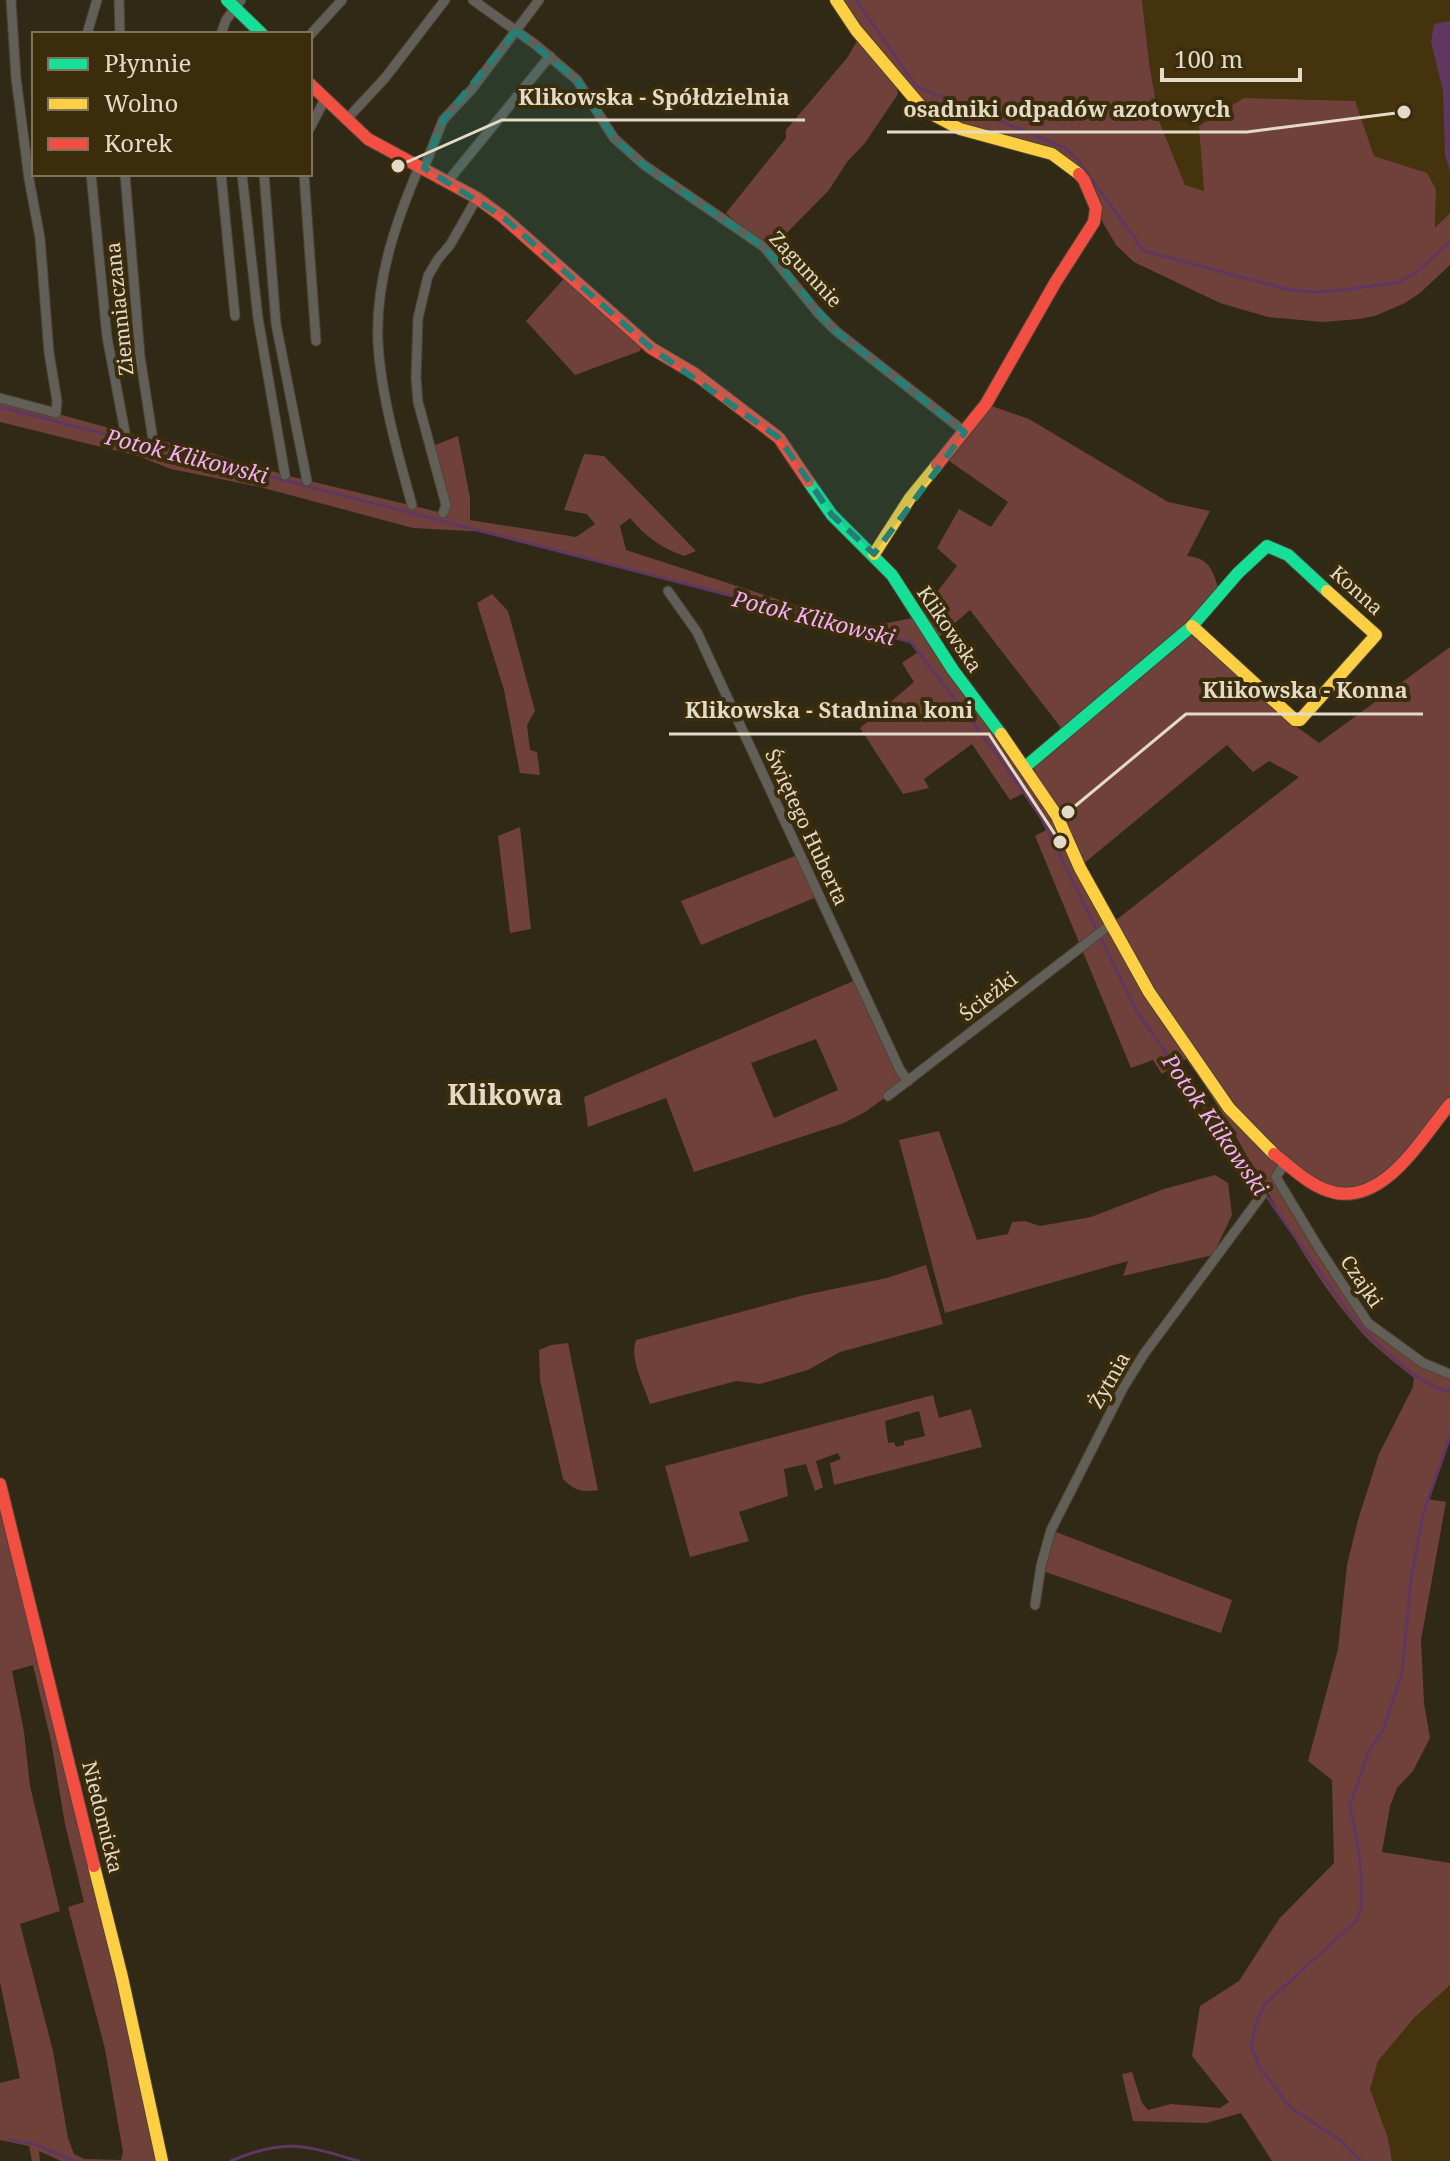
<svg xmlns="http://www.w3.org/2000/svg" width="1450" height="2161" viewBox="0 0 1450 2161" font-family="'Noto Serif',serif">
<rect width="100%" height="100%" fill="#302916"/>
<g fill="#44330c">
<path d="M 1142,0 L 1450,0 L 1450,213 L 1435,229 L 1436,189 L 1427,174 L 1374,156 L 1204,192 L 1185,185 L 1159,121 L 1149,62 Z"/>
<path d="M 1450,1985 L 1450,2161 L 1392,2161 L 1388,2138 L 1370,2089 L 1378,2060 L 1414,2018 Z"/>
</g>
<g fill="#70403a" fill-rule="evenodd">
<path d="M 836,0 L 1142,0 L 1149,62 L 1159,121 L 1185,185 L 1204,191 L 1199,126 L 1244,98 L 1355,101 L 1374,156 L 1427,173 L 1436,189 L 1435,228 L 1450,213 L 1450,265 L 1420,293 L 1405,303 L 1375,316 L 1359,319 L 1323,322 L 1268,317 L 1220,303 L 1134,262 L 1116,245 L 1102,221 L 1092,197 L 1071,167 L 924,110 Z"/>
<path d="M 857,41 L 897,88 L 898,94 L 865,143 L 847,162 L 829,190 L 773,247 L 750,234 L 726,213 L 786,138 L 786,130 L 847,58 Z"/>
<path d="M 568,274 L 643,341 L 640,351 L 575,375 L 526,321 Z"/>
<path d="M 0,398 L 153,440 L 184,445 L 285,475 L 443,513 L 430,447 L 458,436 L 470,498 L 470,520 L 576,537 L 595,524 L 587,514 L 564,510 L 584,454 L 604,456 L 696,551 L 684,556 C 661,548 645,536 630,518 L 620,526 L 626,550 L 814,611 L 872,626 L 918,617 L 957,566 L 937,548 L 959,509 L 991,527 L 1008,502 L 945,458 L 986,404 L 1029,419 L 1168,502 L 1210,511 L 1187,556 C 1211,558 1214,573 1220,595 L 1193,626 L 1279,714 L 1319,743 L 1450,647 L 1450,1096 L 1422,1134 L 1378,1185 L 1328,1191 L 1286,1163 L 1276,1177 L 1368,1323 L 1450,1375 L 1450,1437 L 1427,1499 L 1446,1502 L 1421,1640 L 1424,1703 L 1430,1738 L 1413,1771 L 1397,1788 L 1390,1806 L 1382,1852 L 1450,1863 L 1450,1985 L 1414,2018 L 1378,2061 L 1370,2089 L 1388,2138 L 1392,2161 L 1272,2161 L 1241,2113 L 1206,2123 L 1133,2121 L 1122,2074 L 1132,2072 L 1142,2103 L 1148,2110 L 1171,2104 L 1220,2108 L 1229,2102 L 1192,2056 L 1200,2006 L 1239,1981 L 1279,1919 L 1334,1863 L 1332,1780 L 1308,1761 L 1338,1649 L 1347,1565 L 1358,1520 L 1379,1454 L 1413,1387 L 1414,1378 C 1397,1364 1378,1350 1363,1334 C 1290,1253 1250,1146 1186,1059 L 1162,1074 L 1153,1060 L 1131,1068 L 1035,836 L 1048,829 L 1024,793 L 1010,800 L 972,744 L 924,779 L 929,788 L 903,794 L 860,728 L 914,682 L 902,663 L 918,652 L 911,642 L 488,532 L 413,528 L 260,487 L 171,469 L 138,456 L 0,422 ZM 970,610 L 1065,733 L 1025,767 L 934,641 ZM 1227,745 L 1253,772 L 1269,761 L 1299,777 L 1111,924 L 1082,865 Z"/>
<path d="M 492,594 L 508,611 L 535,711 L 527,725 L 530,750 L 537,752 L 540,775 L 520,773 L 504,690 L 477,603 Z"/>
<path d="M 520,827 L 531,929 L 510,933 L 498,836 Z"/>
<path d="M 800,854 L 819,896 L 701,945 L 681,901 Z"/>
<path d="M 858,979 L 908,1081 L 865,1112 L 844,1123 L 694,1172 L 666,1098 L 588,1127 L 584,1097 ZM 816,1039 L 838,1090 L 774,1118 L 751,1063 Z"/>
<path d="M 939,1131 L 977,1240 L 1008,1234 L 1012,1222 L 1025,1221 L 1040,1226 L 1091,1217 L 1164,1189 L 1215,1175 L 1228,1183 L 1232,1215 L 1213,1255 L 1123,1276 L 1128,1261 L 945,1313 L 899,1140 Z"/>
<path d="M 926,1265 L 943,1324 L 840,1352 L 808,1370 L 760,1384 L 736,1381 L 650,1404 C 644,1385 629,1359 636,1340 L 804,1295 L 887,1278 Z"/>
<path d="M 568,1343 L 598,1490 C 582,1493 574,1490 563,1479 L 540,1380 L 539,1350 L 551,1345 Z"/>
<path d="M 933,1395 L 939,1418 L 971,1409 L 982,1447 L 834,1485 L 830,1463 L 841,1459 L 838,1453 L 816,1461 L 823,1487 L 815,1491 L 806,1464 L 784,1469 L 788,1496 L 739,1512 L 749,1541 L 690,1557 L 665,1466 ZM 919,1411 L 925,1436 L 904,1441 L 904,1445 L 896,1447 L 894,1442 L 888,1443 L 885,1421 Z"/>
<path d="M 0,1506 L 100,1912 L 147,2109 L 156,2161 L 61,2161 L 39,2151 L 40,2161 L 32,2161 L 29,2146 L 0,2140 L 0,2083 L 20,2078 L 0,1982 ZM 33,1665 L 51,1741 L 65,1824 L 84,1902 L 68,1907 L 105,2049 L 123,2152 L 121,2160 L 84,2159 L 74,2154 L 68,2138 L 53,2051 L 20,1924 L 60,1911 L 30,1786 L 24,1732 L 12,1671 Z"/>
<path d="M 1051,1530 L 1232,1600 L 1221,1633 L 1040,1570 Z"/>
</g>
<path fill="#603761" d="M 1450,21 L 1450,171 L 1445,155 L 1443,91 L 1431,42 L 1434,24 Z"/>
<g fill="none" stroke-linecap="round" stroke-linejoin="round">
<g stroke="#603761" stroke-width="3">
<path d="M 856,0 L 916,86 L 1065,148 L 1077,159 L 1144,251 L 1290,290 L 1315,292 L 1343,290 L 1400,282 L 1418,271 L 1450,242"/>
<path d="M 0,407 L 911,642 L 1002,761 L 1042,819 L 1136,1010 L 1347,1311 C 1365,1334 1422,1390 1450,1391"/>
<path d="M 9,2140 L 34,2144 L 74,2161"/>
<path d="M 231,2161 C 284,2138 305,2145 358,2161"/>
<path d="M 1361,2161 L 1341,2141 L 1291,2108 L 1259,2066 L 1251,2046 L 1257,2020 L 1265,2004 L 1356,1921 L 1361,1908 L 1362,1889 L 1359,1852 L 1350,1805 L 1369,1751 L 1382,1732 L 1402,1673 L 1411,1580 L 1423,1514 L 1450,1437"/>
</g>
<defs>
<g id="street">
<path d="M 119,0 L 120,34"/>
<path d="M 473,0 L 536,45 L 577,80 L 614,138 L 644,165 L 764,247 L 818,313 L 836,331 L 965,432"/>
<path d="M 87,34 L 97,0"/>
<path d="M 221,34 L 226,20 L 241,0"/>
<path d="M 310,35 L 342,0"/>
<path d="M 346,120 L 385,78 L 445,0"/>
<path d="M 310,128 L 325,99"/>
<path d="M 424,168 L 443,120 L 472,89 L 539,0"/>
<path d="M 91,174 L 107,337 L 125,432"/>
<path d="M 125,174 L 140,356 L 153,440"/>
<path d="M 221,174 L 235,316"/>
<path d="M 242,174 L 258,318 L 285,475"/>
<path d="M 264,174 L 276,324 L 307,481"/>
<path d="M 304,174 L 316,341"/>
<path d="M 448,181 L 550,56"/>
<path d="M 0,398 L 56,413 L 57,401 L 49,353 L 40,238 L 29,179 L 16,78 L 11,0"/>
<path d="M 412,505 C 398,455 381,395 378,343 C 375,281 396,221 420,165"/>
<path d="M 443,513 L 446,505 L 418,402 L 416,378 L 418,318 L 428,276 L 438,259 L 450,245 L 477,198"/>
<path d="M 668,591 L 697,632 L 900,1070 L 908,1081"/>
<path d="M 888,1096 L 1111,924"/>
<path d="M 1285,1163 L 1276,1177 L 1320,1250 L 1368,1323 L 1423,1363 L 1450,1374"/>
<path d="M 1035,1605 L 1041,1566 L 1051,1530 L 1123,1388 L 1144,1354 L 1262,1195"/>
</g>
<g id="fast">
<path d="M 227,0 L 262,34"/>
<path d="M 808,481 L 832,515 L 892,575 L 953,670 L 1001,734"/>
<path d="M 1025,767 L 1192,626 L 1238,573 L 1267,546 L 1288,555 L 1327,591"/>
</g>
<g id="slow">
<path d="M 836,0 L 856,30 L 924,110 L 960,129 L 1052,154 L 1079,174"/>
<path d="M 874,554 L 910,498 L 937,465"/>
<path d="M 1192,626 L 1295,720 L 1300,720 L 1376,635 L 1327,591"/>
<path d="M 1001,734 L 1057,816 L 1080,868 L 1149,992 L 1229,1108 L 1274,1154"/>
<path d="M 94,1866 L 122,1977 L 162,2161"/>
</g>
<g id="jam">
<path d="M 310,84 L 368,139 L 477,198 L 503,217 L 651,348 L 695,374 L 779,438 L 808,481"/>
<path d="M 937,465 L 986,404 L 1055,283 L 1094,222 L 1096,208 L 1084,180 L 1079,174"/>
<path d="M 1274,1154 C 1290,1166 1307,1183 1326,1190 C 1381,1211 1420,1140 1450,1104"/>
<path d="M 0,1484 L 94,1866"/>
</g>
</defs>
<use href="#street" stroke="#4b4435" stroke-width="11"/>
<use href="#fast" stroke="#4b4435" stroke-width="14"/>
<use href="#slow" stroke="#4b4435" stroke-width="14"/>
<use href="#jam" stroke="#4b4435" stroke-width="14"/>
<use href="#street" stroke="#625f58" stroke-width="9"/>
<use href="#fast" stroke="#16e098" stroke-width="12"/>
<use href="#slow" stroke="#ffcf43" stroke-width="12"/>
<use href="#jam" stroke="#f24e42" stroke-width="12"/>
</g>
<path fill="#248077" fill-opacity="0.2" stroke="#248077" stroke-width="6" stroke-dasharray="16 10" stroke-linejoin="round" d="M 516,30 L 577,80 L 614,138 L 644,165 L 764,247 L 836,331 L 965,432 L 874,554 L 832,515 L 779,438 L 651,348 L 503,217 L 424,168 L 443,120 Z"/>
<g text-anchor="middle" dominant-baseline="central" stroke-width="8" stroke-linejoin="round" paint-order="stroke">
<g font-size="20" fill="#e3dac8" stroke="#3b2d0c">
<text transform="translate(806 269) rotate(47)">Zagumnie</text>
<text transform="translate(119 309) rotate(-96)">Ziemniaczana</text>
<text transform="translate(1357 590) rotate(42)">Konna</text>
<text transform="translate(950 629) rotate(56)">Klikowska</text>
<text transform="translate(807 827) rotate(65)">Świętego Huberta</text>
<text transform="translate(988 996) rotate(-38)">Ścieżki</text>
<text transform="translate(1362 1281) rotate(56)">Czajki</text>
<text transform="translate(1109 1380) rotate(-60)">Żytnia</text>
<text transform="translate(103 1817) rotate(76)">Niedomicka</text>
</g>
<g font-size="22" font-style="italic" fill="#f4aef8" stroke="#3b2d0c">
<text transform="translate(187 455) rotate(14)">Potok Klikowski</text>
<text transform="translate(814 617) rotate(14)">Potok Klikowski</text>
<text transform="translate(1216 1124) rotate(55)">Potok Klikowski</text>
</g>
<g font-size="28" font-weight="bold" fill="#e3dac8" stroke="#3b2d0c">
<text x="505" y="1094">Klikowa</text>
</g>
</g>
<path fill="none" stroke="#e3dac8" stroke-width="3" d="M398 166L502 120H805M1404 112L1247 132H887M1068 812L1186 714H1423M1060 842L989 734H669"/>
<g fill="#e3dac8" stroke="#3b2d0c" stroke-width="3">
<circle cx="398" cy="166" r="8"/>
<circle cx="1404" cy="112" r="8"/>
<circle cx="1068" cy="812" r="8"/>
<circle cx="1060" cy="842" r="8"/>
</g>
<g font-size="22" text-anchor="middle" font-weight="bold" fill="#e3dac8" stroke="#3b2d0c" stroke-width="8" stroke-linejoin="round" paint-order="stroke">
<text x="654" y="105">Klikowska - Spółdzielnia</text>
<text x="1067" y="117">osadniki odpadów azotowych</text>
<text x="1305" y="698">Klikowska - Konna</text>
<text x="829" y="718">Klikowska - Stadnina koni</text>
</g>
<rect x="32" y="32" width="280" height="144" fill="#3b2d0c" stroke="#7e7257" stroke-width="2"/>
<rect x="48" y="58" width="40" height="12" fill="#16e098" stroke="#7e7257" stroke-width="2"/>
<text x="104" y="72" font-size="24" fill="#e3dac8">Płynnie</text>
<rect x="48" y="98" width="40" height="12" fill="#ffcf43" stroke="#7e7257" stroke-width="2"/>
<text x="104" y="112" font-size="24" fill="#e3dac8">Wolno</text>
<rect x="48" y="138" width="40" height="12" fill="#f24e42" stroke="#7e7257" stroke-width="2"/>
<text x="104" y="152" font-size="24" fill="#e3dac8">Korek</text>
<path d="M1162 68v12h138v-12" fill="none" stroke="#e3dac8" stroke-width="4"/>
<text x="1174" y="68" font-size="24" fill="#e3dac8" stroke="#3b2d0c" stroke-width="6" paint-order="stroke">100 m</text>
</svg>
